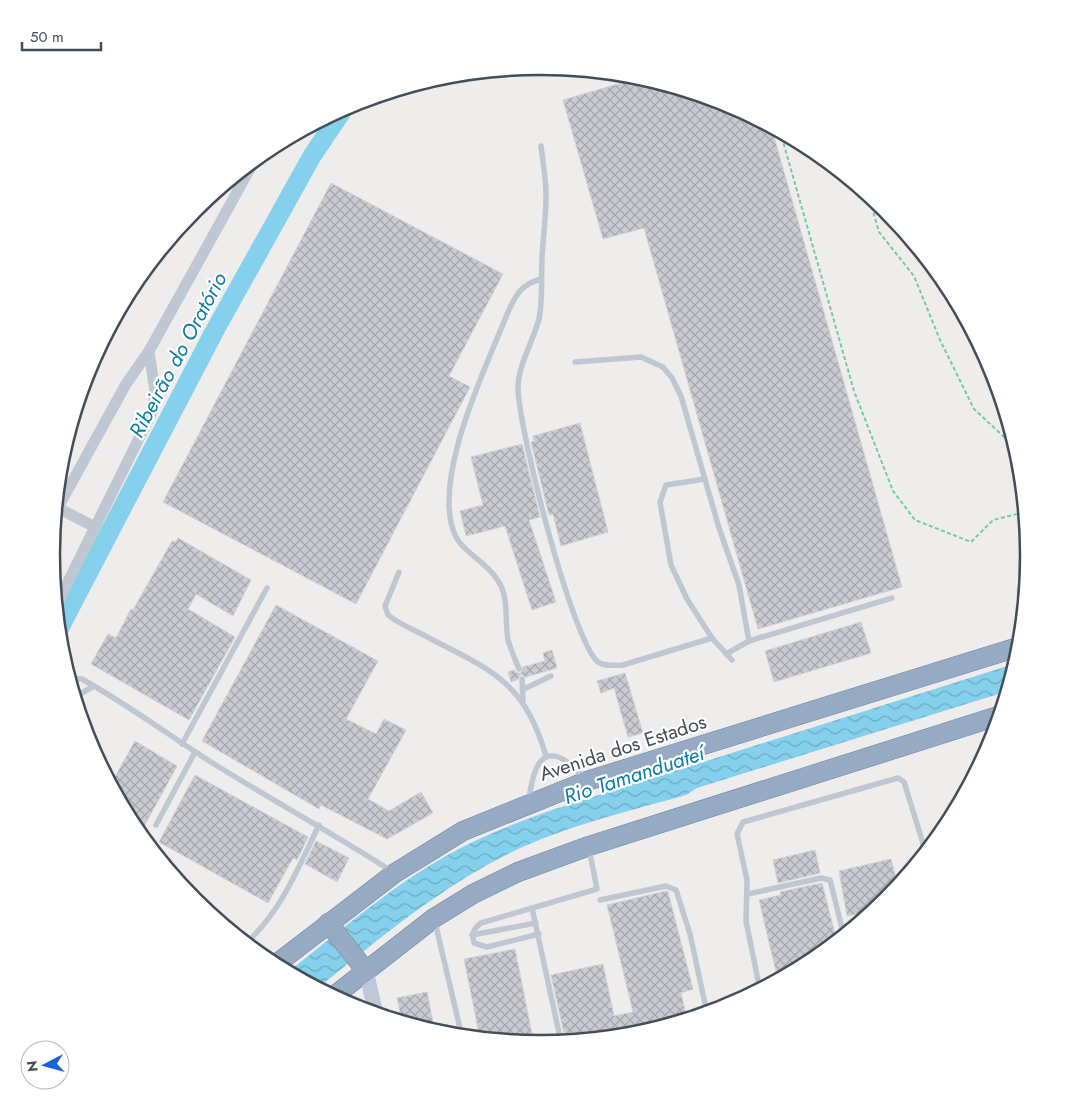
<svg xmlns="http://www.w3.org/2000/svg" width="1081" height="1110" viewBox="0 0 1081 1110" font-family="Jost,sans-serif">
<defs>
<pattern id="water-waves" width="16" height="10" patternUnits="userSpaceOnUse" patternTransform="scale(1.25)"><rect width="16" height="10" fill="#85d0ec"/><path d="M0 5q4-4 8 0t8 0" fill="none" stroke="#6eabc2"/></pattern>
<pattern id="building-cross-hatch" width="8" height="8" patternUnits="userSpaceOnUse" patternTransform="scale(1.25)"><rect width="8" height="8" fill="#c9cbd1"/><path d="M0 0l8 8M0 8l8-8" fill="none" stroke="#a5a7ad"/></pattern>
</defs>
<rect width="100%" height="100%" fill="#efecec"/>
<path fill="url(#water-waves)" d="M 1017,663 L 1008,691 L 697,788 L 686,795 C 626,812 565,826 510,853 C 439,888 379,939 318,988 L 288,972 C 339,932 388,889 444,857 C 483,835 525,819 567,805 Z"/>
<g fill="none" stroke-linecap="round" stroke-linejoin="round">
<path stroke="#85d0ec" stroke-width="19" d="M 59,629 L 214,332 L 312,156 L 345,107"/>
</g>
<g fill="url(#building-cross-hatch)" stroke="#d0d2d8">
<path d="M 642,77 L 728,103 L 771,126 L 902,587 L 758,629 L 644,228 L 603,239 L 563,100 Z"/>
<path d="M 331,183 L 503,274 L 449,376 L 470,387 L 356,604 L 163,502 Z"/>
<path d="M 580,423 L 608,532 L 561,546 L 553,514 L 549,515 L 531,442 L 534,441 L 533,436 Z"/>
<path d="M 522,444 L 540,517 L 529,520 L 556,602 L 532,610 L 505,526 L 466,536 L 460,511 L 483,505 L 471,457 Z"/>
<path d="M 178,538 L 251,580 L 233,616 L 196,594 L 188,609 L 235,637 L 189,720 L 91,664 L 108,634 L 116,638 L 131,609 L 133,610 L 172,541 L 175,542 Z"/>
<path d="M 276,605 L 378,661 L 346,719 L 376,734 L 384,719 L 406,730 L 368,799 L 389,811 L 421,792 L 433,813 L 387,839 L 321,805 L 319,809 L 202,741 Z"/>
<path d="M 861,622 L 871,653 L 774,682 L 765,651 Z"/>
<path d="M 552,650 L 557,668 L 526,677 L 521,674 L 517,680 L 511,682 L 508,672 L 514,670 L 517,673 L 521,673 L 523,667 L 545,661 L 543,653 Z"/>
<path d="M 625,673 L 643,733 L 628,737 L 614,688 L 601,693 L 597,681 Z"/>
<path d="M 135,741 L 177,766 L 140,834 L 111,784 Z"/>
<path d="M 195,775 L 308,837 L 297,860 L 293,858 L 268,903 L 159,842 Z"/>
<path d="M 316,841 L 349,858 L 337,882 L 305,864 Z"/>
<path d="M 815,850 L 820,873 L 778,883 L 773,860 Z"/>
<path d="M 891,859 L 898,887 L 884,903 L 871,906 L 873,912 L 867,917 L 858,919 L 857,914 L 847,916 L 839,871 Z"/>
<path d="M 822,883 L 837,942 L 812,962 L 778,980 L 759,900 L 781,895 L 780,892 Z"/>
<path d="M 666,891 L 668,892 L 693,989 L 681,993 L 687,1019 L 639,1034 L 637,1030 L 619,1034 L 620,1036 L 566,1042 L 551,975 L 603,964 L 614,1016 L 633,1012 L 607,905 Z"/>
<path d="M 515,949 L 534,1044 L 504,1041 L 503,1037 L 493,1040 L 480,1038 L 464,959 Z"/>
<path d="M 427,992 L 435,1032 L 402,1022 L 397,998 Z"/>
</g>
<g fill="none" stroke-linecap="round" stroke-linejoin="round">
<defs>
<g id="trunk">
<path d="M 328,923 L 366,971"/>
<path d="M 275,965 L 395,873 L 463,831 L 587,781 L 1021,646"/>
<path d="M 334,996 L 434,918 L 473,894 L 518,872 L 589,846 L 1001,715"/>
</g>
</defs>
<use href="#trunk" stroke="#6e86a8" stroke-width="20"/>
<g stroke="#71cca5" stroke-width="2" stroke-dasharray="4 2.5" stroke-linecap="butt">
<path d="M 780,131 L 854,391 L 893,491 L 915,520 L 971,542 L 993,520 L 1025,512"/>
<path d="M 868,194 L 879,232 L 914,276 L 940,340 L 974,409 L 1017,449"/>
</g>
<g stroke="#bfc7d2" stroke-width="5.5">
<path d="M 541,146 C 543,162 546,179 546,195 C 546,217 543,238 542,259 C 541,279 543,300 539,319 C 533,342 518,365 518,388 C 518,426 572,641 598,662 C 605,667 615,665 623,665 L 712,638 L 732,660"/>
<path d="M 575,362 L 641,357 L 663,367 L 672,378 L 681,396 L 719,528 L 739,585 L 749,641 L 726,654"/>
<path d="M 705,479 L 666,485 L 660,502 L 671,565 L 687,599 L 712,638"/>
<path d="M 399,572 L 385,606 L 388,615 C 400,625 417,631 431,639 C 494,671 525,684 546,756"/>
<path d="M 749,641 L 892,598"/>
<path d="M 519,669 C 515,659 511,650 508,640 C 505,624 508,606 503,591 C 494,565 466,556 456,537 C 429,482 487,365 508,312 C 516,294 522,284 541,279"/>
<path d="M 69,678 L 82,679 L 94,686"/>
<path d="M 522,679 L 523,701"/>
<path d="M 524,689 L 551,676"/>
<path d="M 75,697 L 94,686 C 137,711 177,741 219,767 C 277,803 336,835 393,872"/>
<path d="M 182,744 L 267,588"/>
<path d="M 529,800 C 534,756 549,738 584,778"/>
<path d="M 156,825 L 195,752"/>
<path d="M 748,894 L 821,878 L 830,880 L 844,936"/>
<path d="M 600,900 L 666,886 L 676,890 L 690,934 L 707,1013"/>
<path d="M 532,908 L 561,1042"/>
<path d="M 435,922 L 462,1037"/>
<path d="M 539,934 L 487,947 L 474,943 C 472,933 473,929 481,923 L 597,889 L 589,848"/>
<path d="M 472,935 L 536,923"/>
<path d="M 246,943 C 281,912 299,866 319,825"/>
<path d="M 760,990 L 746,921 L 747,880 L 737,834 L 743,822 L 898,778 L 904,782 L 926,853"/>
</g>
<g stroke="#bfc7d2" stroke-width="11">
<path d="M 58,508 L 95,527"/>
<path d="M 55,513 L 126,384 L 149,351"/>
<path d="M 56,606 L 152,412 L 155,392 L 149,351 L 256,158"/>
</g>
<path stroke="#bec8d6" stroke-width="15" d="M 366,971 L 376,1014"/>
<use href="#trunk" stroke="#97aac4" stroke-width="19"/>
</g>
<g text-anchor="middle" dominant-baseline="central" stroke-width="4.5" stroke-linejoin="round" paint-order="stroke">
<g font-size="20" fill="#444e59" stroke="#fff">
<text transform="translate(623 748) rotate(-18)">Avenida dos Estados</text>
</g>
<g font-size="21" font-style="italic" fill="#0b7ca6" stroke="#fff">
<text transform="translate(178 355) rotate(-62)">Ribeirão do Oratório</text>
<text transform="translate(634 775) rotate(-18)">Rio Tamanduateí</text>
</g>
</g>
<path d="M0 0H1081V1110H0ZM60 555a480 480 0 1 1 960 0a480 480 0 1 1-960 0Z" fill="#fff" fill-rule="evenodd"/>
<path fill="none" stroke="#444e59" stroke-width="2.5" d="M60 555a480 480 0 1 1 960 0a480 480 0 1 1-960 0Z"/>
<g transform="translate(45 1065) rotate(264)"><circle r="24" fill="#ffffff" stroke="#b4b8bd"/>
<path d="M0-4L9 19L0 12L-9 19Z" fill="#1761dd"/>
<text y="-8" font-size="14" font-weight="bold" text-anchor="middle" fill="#444e59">N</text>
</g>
<path d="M22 42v8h79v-8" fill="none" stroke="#444e59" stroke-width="2.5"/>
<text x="30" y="42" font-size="15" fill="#444e59" stroke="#ffffff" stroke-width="4" paint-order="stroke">50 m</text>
</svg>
